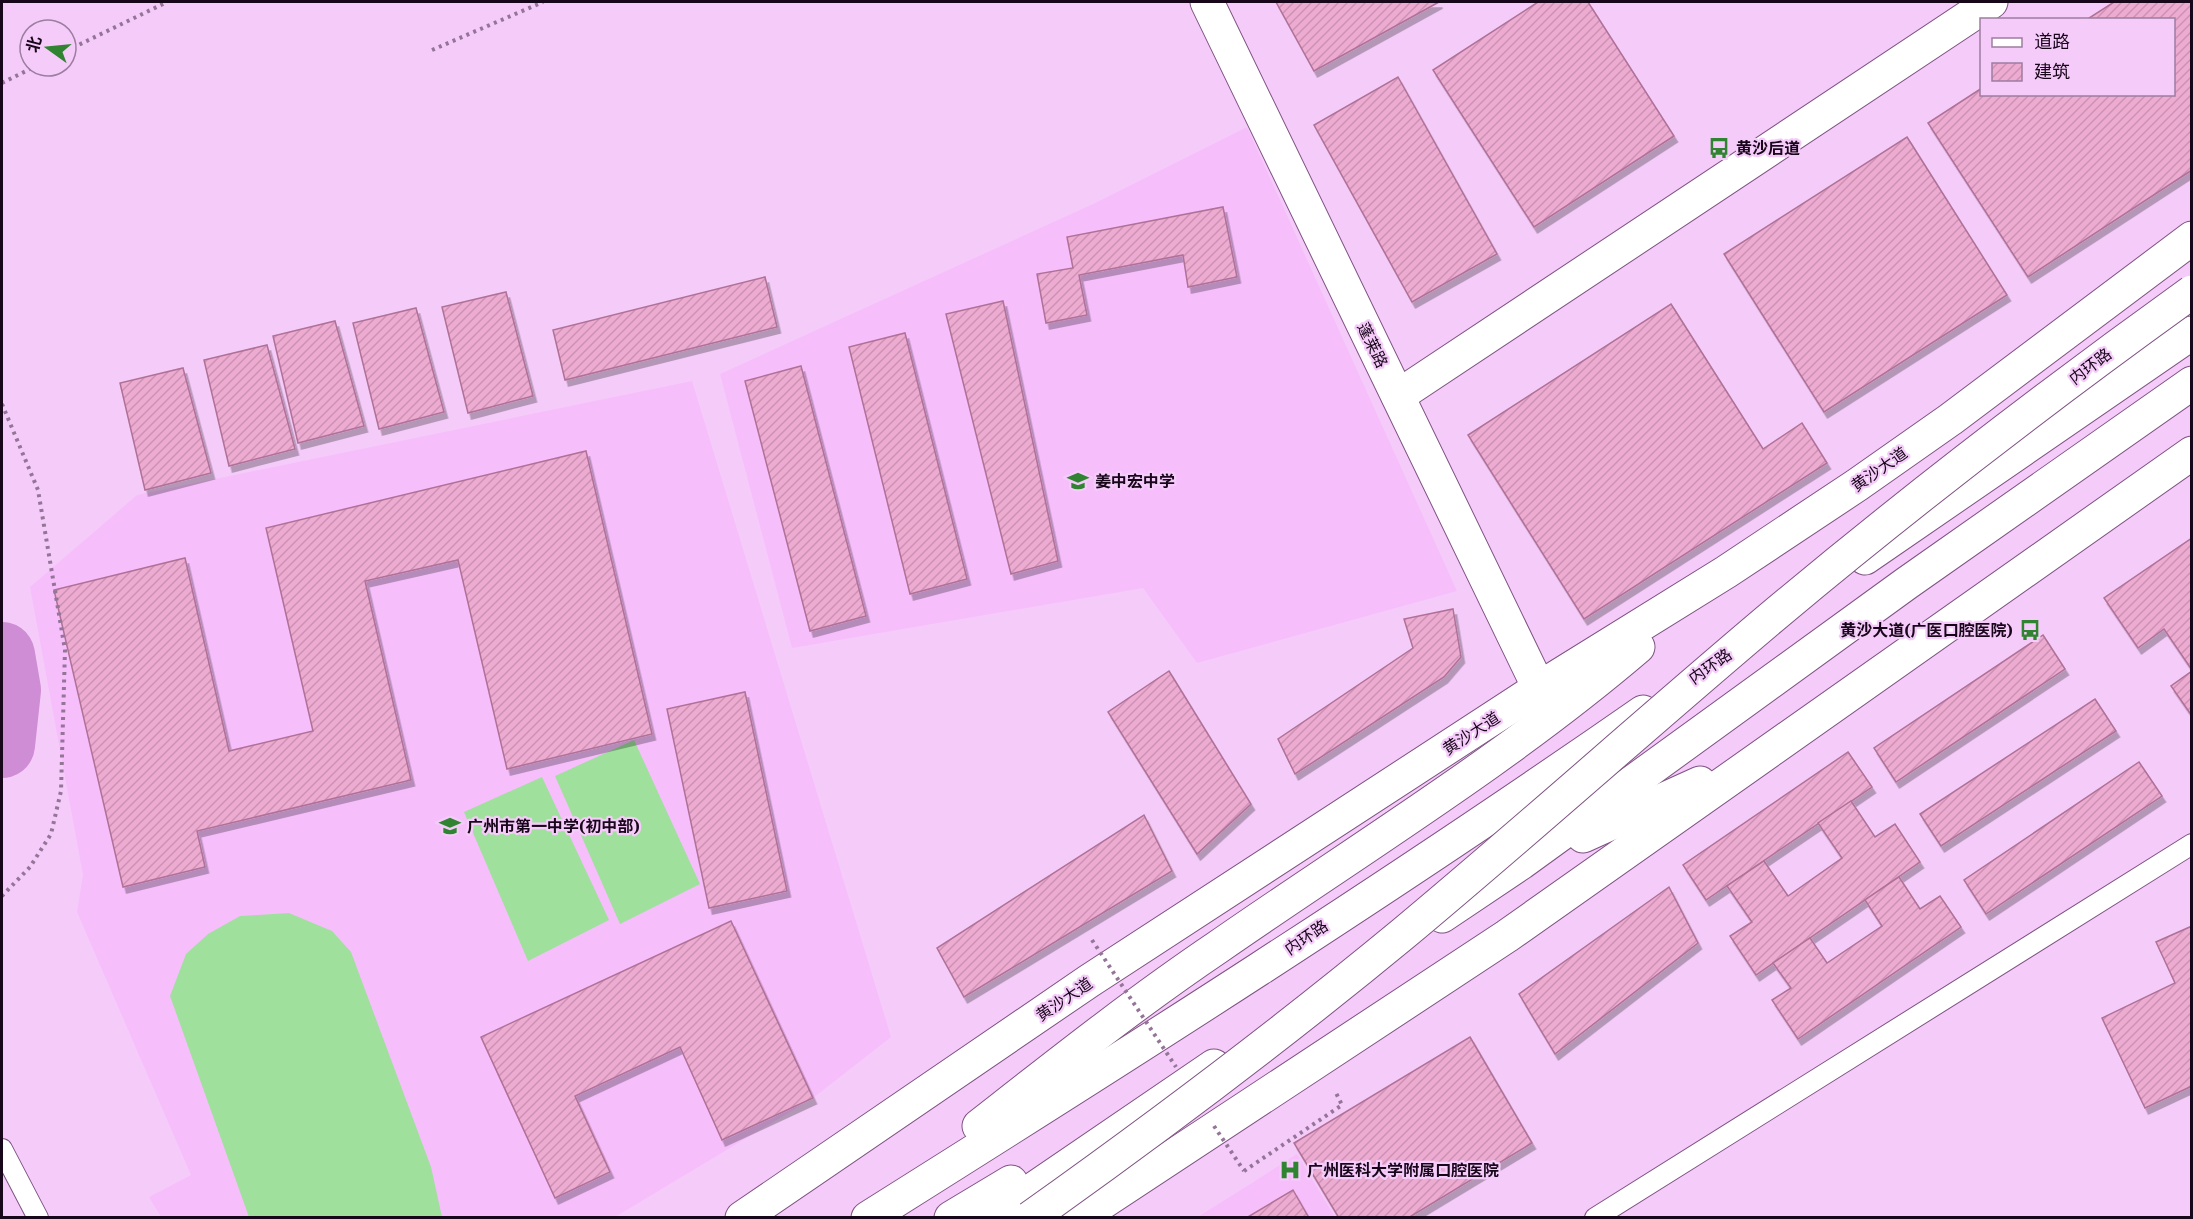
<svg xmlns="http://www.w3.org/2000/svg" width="2193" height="1219" viewBox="0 0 2193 1219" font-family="'Noto Serif','Noto Sans SC',serif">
<defs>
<pattern id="building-hatch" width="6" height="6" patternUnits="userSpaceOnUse" patternTransform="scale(1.5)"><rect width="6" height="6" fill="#eeabd2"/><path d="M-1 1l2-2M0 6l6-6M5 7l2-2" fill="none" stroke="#cb92b4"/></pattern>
<filter id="shadow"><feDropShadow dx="3.5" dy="6" stdDeviation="0" flood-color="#0004"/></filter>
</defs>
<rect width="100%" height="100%" fill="#f5ccf9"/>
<g fill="#f7befc">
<path d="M 1247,127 L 1457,591 L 1197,663 L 1143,588 L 792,648 L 720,374 L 1093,204 Z"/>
<path d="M 692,381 L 891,1037 L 813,1098 L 615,1217 L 161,1217 L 149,1197 L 191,1175 L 77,912 L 83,875 L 30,587 L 137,495 Z"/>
<path d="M 1297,1154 L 1335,1217 L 1196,1218 L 1247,1186 Z"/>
</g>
<g fill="#9fe09d">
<path d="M 634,740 L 700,884 L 620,924 L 555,776 Z"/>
<path d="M 542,777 L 609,920 L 528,961 L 464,812 Z"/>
<path d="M 289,913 L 332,931 L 351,952 L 431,1167 L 442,1217 L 249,1217 L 170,996 L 186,954 L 208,934 L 240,916 Z"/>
</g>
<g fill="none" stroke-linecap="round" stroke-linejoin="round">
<path stroke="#ce8dd4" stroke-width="66" d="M 2,655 L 8,690 L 2,745"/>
</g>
<g fill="url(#building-hatch)" stroke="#b07197" stroke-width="1.5" filter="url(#shadow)">
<path d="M 1276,2 L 1439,2 L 1314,71 Z"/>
<path d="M 1538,2 L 1588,2 L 1674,136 L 1534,227 L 1433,70 Z"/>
<path d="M 2114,2 L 2192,2 L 2192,170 L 2028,277 L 1928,123 L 1982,88 L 1982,94 L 2174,94 L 2174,20 L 2086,20 Z"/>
<path d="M 1398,77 L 1497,254 L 1412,302 L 1314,125 Z"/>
<path d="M 1907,137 L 2007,295 L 1824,412 L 1724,254 Z"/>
<path d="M 1223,207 L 1237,277 L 1188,287 L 1183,255 L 1079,275 L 1087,315 L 1046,323 L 1037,274 L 1073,268 L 1067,237 Z"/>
<path d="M 765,277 L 777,327 L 565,380 L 553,330 Z"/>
<path d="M 506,292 L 533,396 L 468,413 L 442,307 Z"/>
<path d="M 1003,301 L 1058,561 L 1011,574 L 946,314 Z"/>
<path d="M 1671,304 L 1763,449 L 1802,423 L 1827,463 L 1584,619 L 1468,435 Z"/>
<path d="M 416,308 L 444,412 L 379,429 L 353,323 Z"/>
<path d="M 335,321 L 364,426 L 298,443 L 273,336 Z"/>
<path d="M 905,333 L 967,579 L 910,594 L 849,347 Z"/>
<path d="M 267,345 L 295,449 L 229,466 L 204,360 Z"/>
<path d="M 801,366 L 866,616 L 810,631 L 745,381 Z"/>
<path d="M 183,368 L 211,473 L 145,490 L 120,383 Z"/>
<path d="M 586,451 L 652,734 L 507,769 L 458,560 L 365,581 L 411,780 L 197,831 L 205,867 L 123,887 L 54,590 L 185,558 L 229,751 L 313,731 L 266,528 Z"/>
<path d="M 2192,538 L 2192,670 L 2164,629 L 2138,648 L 2104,598 Z"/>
<path d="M 1453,609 L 1461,657 L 1444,677 L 1295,774 L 1278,739 L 1413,648 L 1404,619 Z"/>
<path d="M 2043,635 L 2065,669 L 1896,782 L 1874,748 Z"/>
<path d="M 1169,671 L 1251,804 L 1197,854 L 1108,712 Z"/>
<path d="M 2192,671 L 2192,716 L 2171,686 Z"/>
<path d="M 745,692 L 787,891 L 709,908 L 667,709 Z"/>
<path d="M 2095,699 L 2116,731 L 1941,846 L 1920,814 Z"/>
<path d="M 1848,752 L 1872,787 L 1706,900 L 1683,865 Z"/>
<path d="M 2139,762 L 2162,796 L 1986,914 L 1964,880 Z"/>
<path d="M 1851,801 L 1875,837 L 1895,824 L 1920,862 L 1756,975 L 1730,936 L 1752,922 L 1727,886 L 1764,861 L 1788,896 L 1842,858 L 1818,823 Z"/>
<path d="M 1144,815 L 1172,871 L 964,997 L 937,948 Z"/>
<path d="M 1899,877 L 1920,909 L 1940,896 L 1961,927 L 1798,1039 L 1772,1000 L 1791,988 L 1773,963 L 1810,938 L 1827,963 L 1882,926 L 1865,900 Z"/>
<path d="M 1669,887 L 1698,943 L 1555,1054 L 1519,994 Z"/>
<path d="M 731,921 L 813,1098 L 722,1140 L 680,1047 L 575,1096 L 610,1172 L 555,1198 L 481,1037 Z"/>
<path d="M 2192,926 L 2192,1086 L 2145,1108 L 2102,1018 L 2175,983 L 2156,942 Z"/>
<path d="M 1470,1037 L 1532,1143 L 1408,1218 L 1339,1218 L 1294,1143 Z"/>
<path d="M 1293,1190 L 1309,1218 L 1246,1218 Z"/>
</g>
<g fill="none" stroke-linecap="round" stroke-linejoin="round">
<defs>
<g id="lane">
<path d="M 2,1149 L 38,1218"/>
<path d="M 1595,1218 L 2192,844"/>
</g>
<g id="secondary">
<path d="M 1207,2 L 1539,688"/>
<path d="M 1398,396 L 1991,2"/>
</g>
<g id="highway">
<path d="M 1865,558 L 2192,333"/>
<path d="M 1583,836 L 1700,783"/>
<path d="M 1442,916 L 1521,863 L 1907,583 L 2192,383"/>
<path d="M 979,1126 C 1057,1065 1135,1003 1218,947 C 1359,849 1507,759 1638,647"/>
<path d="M 742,1218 L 1089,981 L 1539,688 L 1726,572 L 1857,485 L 1951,419 L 2192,238"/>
<path d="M 868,1218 C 1129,1054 1390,888 1643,712"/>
<path d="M 951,1218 L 1011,1182"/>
<path d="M 991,1218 L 1214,1066"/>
<path d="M 1079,1218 L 1507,936 L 2192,453"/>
</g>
</defs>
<use href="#lane" stroke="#7f5283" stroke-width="22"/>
<use href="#secondary" stroke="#7f5283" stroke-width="35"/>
<use href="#highway" stroke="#7f5283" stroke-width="35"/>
<g stroke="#947597" stroke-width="4" stroke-dasharray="3 4.5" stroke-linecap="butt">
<path d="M 432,50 L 543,2"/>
<path d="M 66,51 L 167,2"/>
<path d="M 2,83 L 36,66"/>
<path d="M 2,404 L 38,490 L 65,650 L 61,791 L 51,834 L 30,867 L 2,896"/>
<path d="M 1244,1171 L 1342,1105 L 1335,1091"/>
</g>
<use href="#lane" stroke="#fff" stroke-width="20"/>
<use href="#secondary" stroke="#fff" stroke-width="33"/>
<use href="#highway" stroke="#fff" stroke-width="33"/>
<defs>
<path id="highway-bridge" d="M 1030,1218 C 1158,1127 1283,1033 1404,933 C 1530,828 1652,718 1778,612 C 1912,500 2050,394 2192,292"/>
</defs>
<use href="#highway-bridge" stroke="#7f5283" stroke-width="35" stroke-linecap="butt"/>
<g stroke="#947597" stroke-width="4" stroke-dasharray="3 4.5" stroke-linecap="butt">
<path d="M 1092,940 L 1176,1067"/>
<path d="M 1214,1126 L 1244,1171"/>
</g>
<use href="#highway-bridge" stroke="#fff" stroke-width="33"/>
</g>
<defs>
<symbol id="bus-bare" viewBox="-9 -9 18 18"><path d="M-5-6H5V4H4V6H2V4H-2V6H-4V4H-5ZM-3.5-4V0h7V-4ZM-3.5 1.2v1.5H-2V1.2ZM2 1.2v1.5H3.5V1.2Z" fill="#2f8331" stroke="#f5ccf9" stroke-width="2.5" paint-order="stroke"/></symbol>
<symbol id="school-bare" viewBox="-9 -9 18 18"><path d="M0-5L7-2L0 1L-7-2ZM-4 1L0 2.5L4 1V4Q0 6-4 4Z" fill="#2f8331" stroke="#f5ccf9" stroke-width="2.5" paint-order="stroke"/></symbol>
<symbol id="hospital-bare" viewBox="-9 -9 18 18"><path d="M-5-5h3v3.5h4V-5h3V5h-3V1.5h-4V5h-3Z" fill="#2f8331" stroke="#f5ccf9" stroke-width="2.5" paint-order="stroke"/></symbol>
</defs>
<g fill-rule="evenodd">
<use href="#bus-bare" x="1704" y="133" width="30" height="30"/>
<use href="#school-bare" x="1063" y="466" width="30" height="30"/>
<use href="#bus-bare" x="2015" y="615" width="30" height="30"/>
<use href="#school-bare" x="435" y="811" width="30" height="30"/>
<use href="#hospital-bare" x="1275" y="1155" width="30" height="30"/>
</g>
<g text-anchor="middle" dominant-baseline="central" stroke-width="4.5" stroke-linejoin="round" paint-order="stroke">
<g font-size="16" font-weight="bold" fill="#18061a" stroke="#f5ccf9" text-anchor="start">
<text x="1736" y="148">黄沙后道</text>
<text x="1095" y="481">姜中宏中学</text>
<text x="2013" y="630" text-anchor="end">黄沙大道(广医口腔医院)</text>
<text x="467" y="826">广州市第一中学(初中部)</text>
<text x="1307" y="1170">广州医科大学附属口腔医院</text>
</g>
<g font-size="16" fill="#18061a" stroke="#f5ccf9">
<text transform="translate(1373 345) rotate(64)">蓬莱路</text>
<text transform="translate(2090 366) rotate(-37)">内环路</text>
<text transform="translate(1879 469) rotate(-35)">黄沙大道</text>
<text transform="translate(1710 666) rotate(-35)">内环路</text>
<text transform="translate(1471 733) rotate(-33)">黄沙大道</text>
<text transform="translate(1306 937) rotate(-34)">内环路</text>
<text transform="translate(1064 999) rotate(-34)">黄沙大道</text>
</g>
</g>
<rect width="2193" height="1219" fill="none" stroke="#18061a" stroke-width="6"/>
<rect x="1980" y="18" width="195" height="78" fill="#f5ccf9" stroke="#9d7da0" stroke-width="1.5"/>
<rect x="1992" y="38" width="30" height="9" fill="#ffffff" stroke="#9d7da0" stroke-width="1.5"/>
<text x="2034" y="48" font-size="18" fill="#18061a">道路</text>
<rect x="1992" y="63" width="30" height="18" fill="url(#building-hatch)" stroke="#9d7da0" stroke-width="1.5"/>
<text x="2034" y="78" font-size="18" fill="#18061a">建筑</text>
<g transform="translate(48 48) rotate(285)"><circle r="28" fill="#f5ccf9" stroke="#9d7da0" stroke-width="1.5"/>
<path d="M0-4.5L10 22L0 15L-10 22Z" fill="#2f8331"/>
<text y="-9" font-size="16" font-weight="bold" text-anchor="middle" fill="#18061a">北</text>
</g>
</svg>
